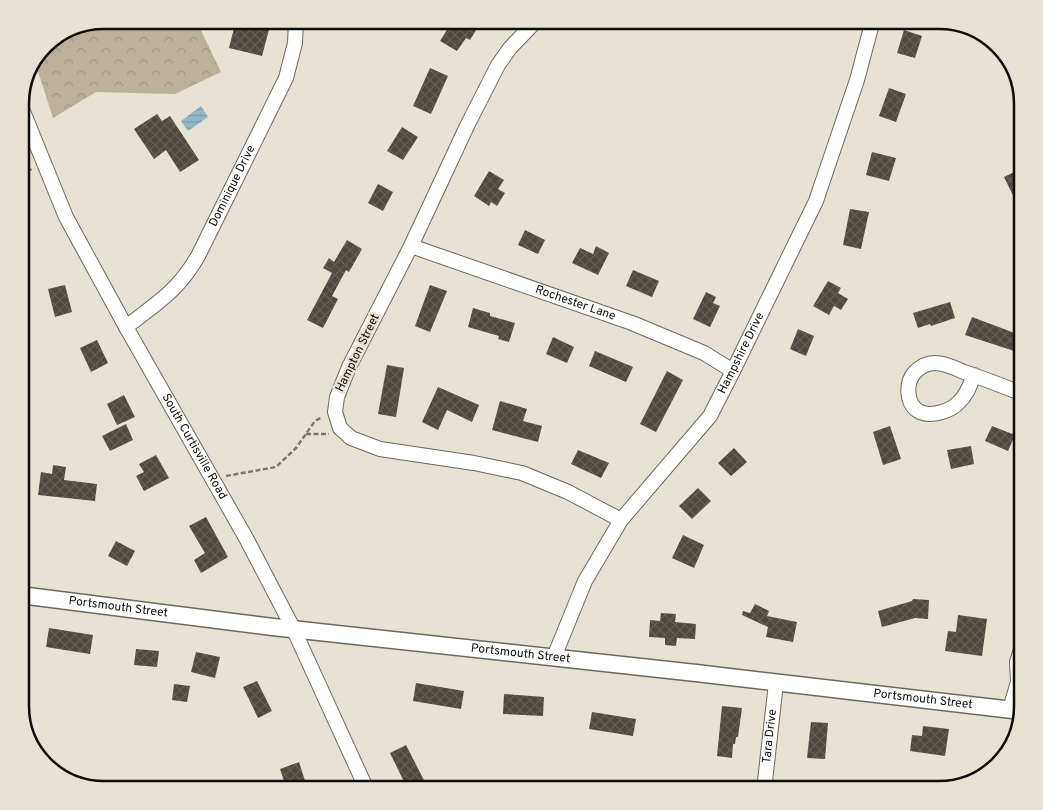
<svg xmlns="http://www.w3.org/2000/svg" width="1043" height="810" viewBox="0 0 1043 810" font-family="Overpass,sans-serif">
<defs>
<pattern id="forest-crowns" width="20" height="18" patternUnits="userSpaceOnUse" patternTransform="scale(1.25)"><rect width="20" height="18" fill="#bbb098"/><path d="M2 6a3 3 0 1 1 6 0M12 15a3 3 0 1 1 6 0" fill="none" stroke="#a09682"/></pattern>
<pattern id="water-rules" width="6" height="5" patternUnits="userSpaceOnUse" patternTransform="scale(1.25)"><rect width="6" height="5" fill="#90b7c7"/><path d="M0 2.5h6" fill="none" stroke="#7b9ca9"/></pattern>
<pattern id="building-cross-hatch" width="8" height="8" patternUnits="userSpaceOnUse" patternTransform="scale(1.25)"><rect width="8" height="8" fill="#4f493f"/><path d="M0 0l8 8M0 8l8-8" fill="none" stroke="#645f57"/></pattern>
</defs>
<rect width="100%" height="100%" fill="#e8e2d5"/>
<path fill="url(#forest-crowns)" d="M 104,20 L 196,20 L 221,72 L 175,94 L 96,92 L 53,118 L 34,59 L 48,41 Z"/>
<path fill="url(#water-rules)" d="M 201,106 L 208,117 L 188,131 L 181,121 Z"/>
<g fill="url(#building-cross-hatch)">
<path d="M 236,20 L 245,20 L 270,26 L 262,56 L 229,48 Z"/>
<path d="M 453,20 L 467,20 L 478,27 L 470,40 L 466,38 L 457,51 L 440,41 Z"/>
<path d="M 904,30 L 922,36 L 915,58 L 897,53 Z"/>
<path d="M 430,68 L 448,76 L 431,114 L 413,106 Z"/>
<path d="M 889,88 L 906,94 L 896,122 L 879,116 Z"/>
<path d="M 157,114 L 162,121 L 170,116 L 199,160 L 180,172 L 166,150 L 154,159 L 134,129 Z"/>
<path d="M 402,127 L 418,137 L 403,160 L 387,151 Z"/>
<path d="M 872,152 L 896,158 L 889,181 L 866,175 Z"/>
<path d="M 1023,168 L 1023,216 L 1004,177 Z"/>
<path d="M 489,171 L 504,180 L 498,189 L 505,193 L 497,206 L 491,202 L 489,206 L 474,196 Z"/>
<path d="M 378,184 L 393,192 L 383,211 L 368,203 Z"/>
<path d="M 850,209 L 869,212 L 861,249 L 843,245 Z"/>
<path d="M 525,230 L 545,240 L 538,254 L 518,245 Z"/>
<path d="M 347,240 L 362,249 L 349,272 L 346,270 L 332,296 L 338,299 L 323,328 L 307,320 L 332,273 L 323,268 L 329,258 L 334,262 Z"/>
<path d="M 596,246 L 609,253 L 598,275 L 572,263 L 580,248 L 593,254 Z"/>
<path d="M 633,270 L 659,281 L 652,297 L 626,286 Z"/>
<path d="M 828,281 L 841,288 L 838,293 L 848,299 L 841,310 L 834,306 L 829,315 L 813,306 Z"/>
<path d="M 65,285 L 72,312 L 55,317 L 48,289 Z"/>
<path d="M 430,285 L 447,291 L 430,332 L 415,326 Z"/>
<path d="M 706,292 L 716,297 L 713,303 L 720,306 L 710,327 L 693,319 Z"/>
<path d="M 950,302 L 955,318 L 931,326 L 930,324 L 918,328 L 913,313 Z"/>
<path d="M 473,308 L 490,313 L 490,316 L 515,323 L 509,342 L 498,339 L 499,336 L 468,327 Z"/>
<path d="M 972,317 L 1023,336 L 1023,354 L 965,335 Z"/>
<path d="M 798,329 L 814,336 L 806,356 L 790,349 Z"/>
<path d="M 553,337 L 574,347 L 567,363 L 546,354 Z"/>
<path d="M 97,340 L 108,363 L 91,372 L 80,348 Z"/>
<path d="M 595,351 L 633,367 L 626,382 L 589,366 Z"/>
<path d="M 387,365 L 404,368 L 396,417 L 378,414 Z"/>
<path d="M 667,371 L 683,380 L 656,432 L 640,424 Z"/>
<path d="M 438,387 L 479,405 L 472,422 L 447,410 L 438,430 L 422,422 Z"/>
<path d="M 124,395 L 135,417 L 117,425 L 107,404 Z"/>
<path d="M 500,401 L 527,409 L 523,421 L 542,426 L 538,442 L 492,430 Z"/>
<path d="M 126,424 L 133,440 L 110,451 L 102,436 Z"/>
<path d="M 890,426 L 901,459 L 883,465 L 873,432 Z"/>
<path d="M 992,426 L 1015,435 L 1008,451 L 985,441 Z"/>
<path d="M 971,446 L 974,464 L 951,469 L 947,450 Z"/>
<path d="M 734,448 L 747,462 L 731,476 L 718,463 Z"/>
<path d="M 578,450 L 609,463 L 601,478 L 571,464 Z"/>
<path d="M 156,455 L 169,478 L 144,491 L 136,476 L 144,472 L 139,464 Z"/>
<path d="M 53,465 L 66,467 L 64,480 L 97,484 L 95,501 L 38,495 L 41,472 L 52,474 Z"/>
<path d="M 698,488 L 711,501 L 692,519 L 679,506 Z"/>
<path d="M 206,517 L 228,557 L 201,573 L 194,560 L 205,553 L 189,526 Z"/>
<path d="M 683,535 L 704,545 L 694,568 L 672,558 Z"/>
<path d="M 116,541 L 135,551 L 127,566 L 108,556 Z"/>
<path d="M 913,599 L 929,600 L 928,619 L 915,618 L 882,627 L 878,611 L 912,601 Z"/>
<path d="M 755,604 L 769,611 L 767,616 L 797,622 L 793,642 L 766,637 L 768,627 L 742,615 L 743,611 L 750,613 Z"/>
<path d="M 661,613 L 676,614 L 675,622 L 696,624 L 695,639 L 677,638 L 676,646 L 665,645 L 665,638 L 649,637 L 650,620 L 660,621 Z"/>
<path d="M 958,615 L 987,619 L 982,656 L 945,651 L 948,631 L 956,632 Z"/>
<path d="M 49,628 L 93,635 L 90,654 L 46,647 Z"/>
<path d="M 136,649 L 159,651 L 157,667 L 134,665 Z"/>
<path d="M 196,652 L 220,657 L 215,678 L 191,672 Z"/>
<path d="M 257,681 L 272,711 L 258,718 L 243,687 Z"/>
<path d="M 416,683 L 464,691 L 461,709 L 413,701 Z"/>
<path d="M 174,684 L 190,686 L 187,702 L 172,700 Z"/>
<path d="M 504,694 L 544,697 L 543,716 L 503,714 Z"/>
<path d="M 722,706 L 742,708 L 738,737 L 736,737 L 735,744 L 733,744 L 732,758 L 717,756 Z"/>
<path d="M 592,712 L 636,719 L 633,736 L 589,729 Z"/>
<path d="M 811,722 L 828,723 L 825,759 L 807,758 Z"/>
<path d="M 923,726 L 949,729 L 945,756 L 910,751 L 912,735 L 922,736 Z"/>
<path d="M 406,745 L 429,790 L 408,790 L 390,753 Z"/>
<path d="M 299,762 L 308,790 L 287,790 L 280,769 Z"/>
</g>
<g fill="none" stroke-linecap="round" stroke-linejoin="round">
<defs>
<g id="minor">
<path d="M 537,20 L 510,48 L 498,65 L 467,126 L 411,246 L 349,367 L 337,397 L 335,412 L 340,428 L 351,438 L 380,449 L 474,463 L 522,473 L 568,492 L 621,520"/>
<path id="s1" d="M 20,104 L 66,217 L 126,327 L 246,538 L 293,628 L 367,790"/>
<path id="s2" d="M 411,246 L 632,323 L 704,353 L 733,371"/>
<path id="s3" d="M 126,327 C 157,303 178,291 198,256 L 286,78 L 295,43 L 296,20"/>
<path d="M 974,375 C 970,385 967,395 959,402 C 951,411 932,417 920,412 C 906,405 905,383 915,372 C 920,367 927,363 935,363 C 945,363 955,368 964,372 C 982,378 1000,385 1018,392 L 1023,394"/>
<path id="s4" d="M 554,657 L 585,581 L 621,520 L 710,416 L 733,371 L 816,201 L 857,80 L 873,20"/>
<path d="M 1010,709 L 1018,682 L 1017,662 L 1023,643"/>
<path id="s5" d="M 764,790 L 776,683"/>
</g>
<g id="tertiary">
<path id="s6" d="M 20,595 L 273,627 L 696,673 L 1021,711"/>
</g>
</defs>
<use href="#minor" stroke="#6d685c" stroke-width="16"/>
<use href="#tertiary" stroke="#6d685c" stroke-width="19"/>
<g stroke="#7d7970" stroke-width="2.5" stroke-dasharray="5 2.5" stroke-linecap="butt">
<path d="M 20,174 L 32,169"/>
<path d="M 306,434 L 329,434"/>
<path d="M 226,476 L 276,467 L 296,448 L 315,421 L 322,417"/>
</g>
<use href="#minor" stroke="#fff" stroke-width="14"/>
<use href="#tertiary" stroke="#fff" stroke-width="16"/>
</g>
<g text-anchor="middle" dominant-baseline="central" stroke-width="5" stroke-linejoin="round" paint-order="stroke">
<g font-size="12" fill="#0e0c08" stroke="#e8e2d5">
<text stroke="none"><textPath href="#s3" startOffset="180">Dominique Drive</textPath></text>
<text stroke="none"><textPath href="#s2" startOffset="174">Rochester Lane</textPath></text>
<text transform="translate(358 353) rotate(-64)">Hampton Street</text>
<text stroke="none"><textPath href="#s4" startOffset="360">Hampshire Drive</textPath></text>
<text stroke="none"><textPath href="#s1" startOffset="385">South Curtisville Road</textPath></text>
<text stroke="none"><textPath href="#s6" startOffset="99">Portsmouth Street</textPath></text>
<text stroke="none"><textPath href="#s6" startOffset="504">Portsmouth Street</textPath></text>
<text stroke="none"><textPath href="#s6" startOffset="909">Portsmouth Street</textPath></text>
<text stroke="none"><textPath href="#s5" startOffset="54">Tara Drive</textPath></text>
</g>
</g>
<path d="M0 0H1043V810H0ZM104 29H939A75 75 0 0 1 1014 104V706A75 75 0 0 1 939 781H104A75 75 0 0 1 29 706V104A75 75 0 0 1 104 29Z" fill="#e8e2d5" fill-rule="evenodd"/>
<path fill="none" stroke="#0e0c08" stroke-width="2.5" d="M104 29H939A75 75 0 0 1 1014 104V706A75 75 0 0 1 939 781H104A75 75 0 0 1 29 706V104A75 75 0 0 1 104 29Z"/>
</svg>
